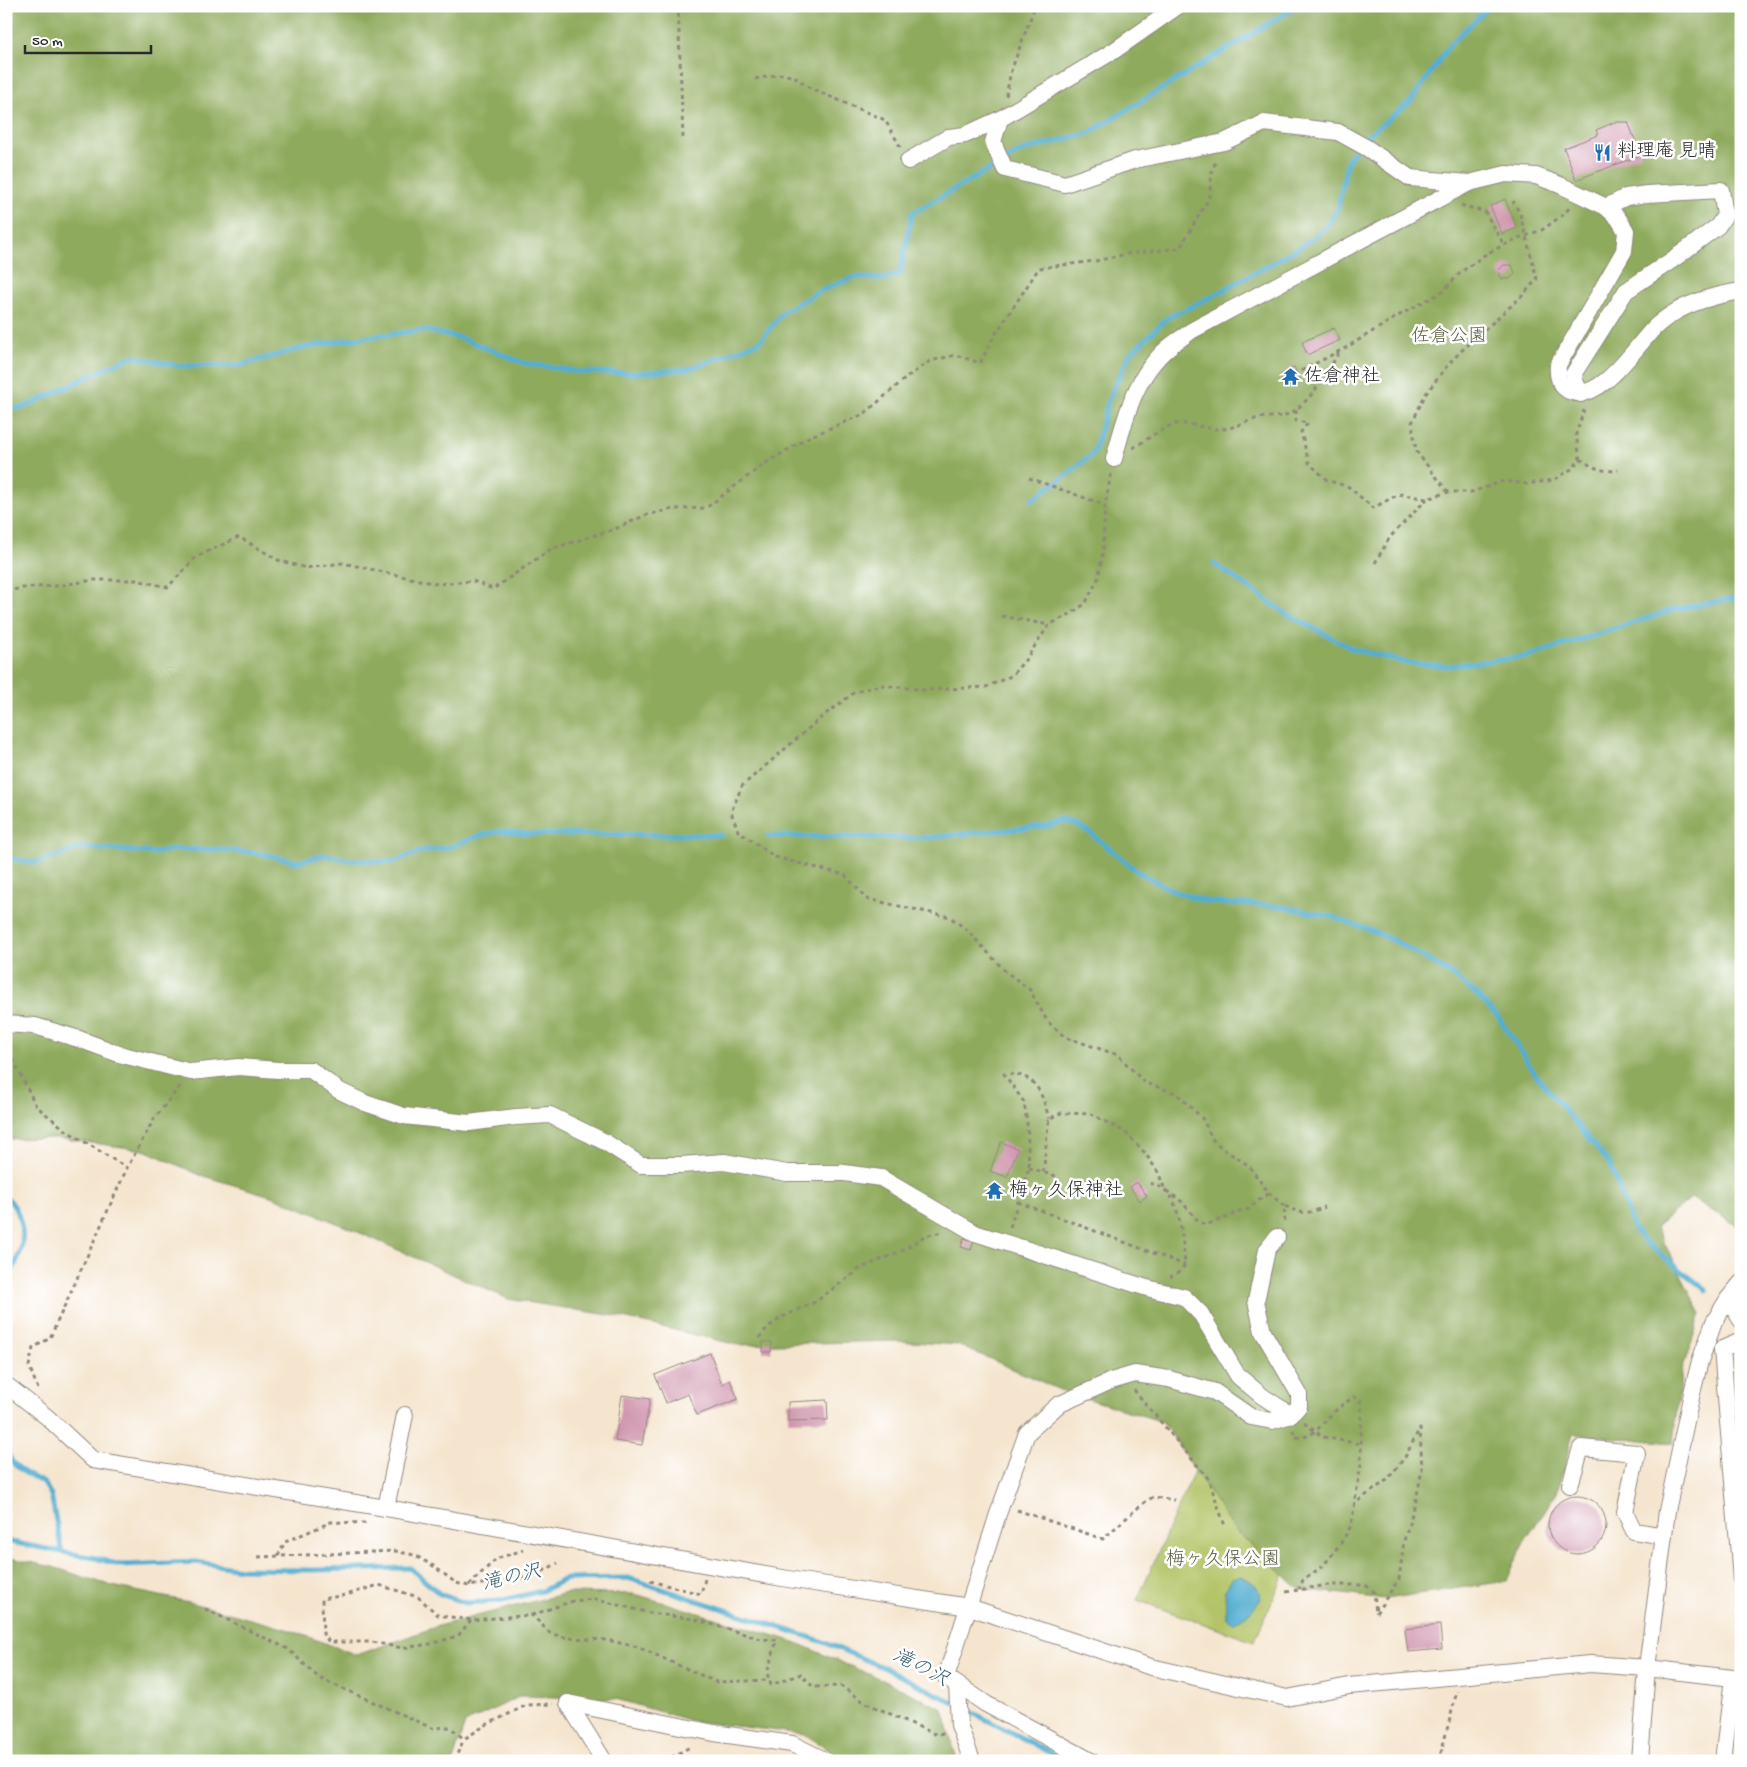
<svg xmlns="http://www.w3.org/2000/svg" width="1747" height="1767" viewBox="0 0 1747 1767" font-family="'Gochi Hand','Klee One',sans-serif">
<rect width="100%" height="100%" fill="#fff"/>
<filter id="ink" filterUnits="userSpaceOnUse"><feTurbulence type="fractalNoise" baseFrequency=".02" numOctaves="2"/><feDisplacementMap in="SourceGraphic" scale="10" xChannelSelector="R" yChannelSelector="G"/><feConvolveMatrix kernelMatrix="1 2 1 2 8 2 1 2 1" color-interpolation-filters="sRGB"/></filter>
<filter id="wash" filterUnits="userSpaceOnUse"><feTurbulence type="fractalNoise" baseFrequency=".0096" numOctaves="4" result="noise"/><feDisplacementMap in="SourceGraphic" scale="20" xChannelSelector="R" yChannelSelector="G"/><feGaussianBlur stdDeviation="1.12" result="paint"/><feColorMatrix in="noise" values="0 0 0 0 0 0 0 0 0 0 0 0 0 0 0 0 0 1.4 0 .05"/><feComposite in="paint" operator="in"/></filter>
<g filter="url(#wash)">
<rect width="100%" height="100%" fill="#f5e5cf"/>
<path fill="#b3c467" stroke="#6f7849" d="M 1201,1456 L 1304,1515 L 1282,1579 L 1254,1642 L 1137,1600 Z"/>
<g fill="#8eaa5c" stroke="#5c6a44">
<path d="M 6,6 L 1741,6 L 1741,1228 L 1691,1198 L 1656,1227 L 1701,1314 L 1682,1370 L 1673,1443 L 1573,1434 L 1557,1492 L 1521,1547 L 1507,1581 L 1385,1599 L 1299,1589 L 1234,1529 L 1163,1422 L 1060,1390 L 959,1345 L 895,1341 L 738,1345 L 615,1316 L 508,1299 L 349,1228 L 271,1196 L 200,1175 L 144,1150 L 55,1138 L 6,1139 Z"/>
<path d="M 6,1557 L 53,1567 L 112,1586 L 189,1602 L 290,1630 L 357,1655 L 438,1626 L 566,1593 L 635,1594 L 792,1641 L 883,1680 L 943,1709 L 957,1761 L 848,1761 L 804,1734 L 692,1721 L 616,1699 L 521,1696 L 465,1723 L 453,1761 L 6,1761 Z"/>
</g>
<path fill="#52aed0" stroke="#3e6c7e" d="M 1241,1576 C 1255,1583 1257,1584 1261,1599 C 1253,1609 1246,1618 1234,1622 L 1226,1616 L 1225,1590 L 1232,1579 Z"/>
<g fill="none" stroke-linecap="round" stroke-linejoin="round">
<g stroke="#52aed0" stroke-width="5">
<path d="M 1362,140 L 1411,101 L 1451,43 L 1490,6"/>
<path d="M 6,408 L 22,408 L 132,356 L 179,366 L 240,365 L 302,348 L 345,340 L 423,330 L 461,338 L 524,363 L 581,372 L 635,373 L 689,369 L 759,342 L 783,312 L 818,292 L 854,277 L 883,279 L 900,274 L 912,213 L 1024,150 L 1089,133 L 1298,6"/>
<path d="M 1031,500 L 1064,477 L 1094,453 L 1108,401 L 1129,355 L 1167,318 L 1213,296 L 1261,269 L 1295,250 L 1322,231 L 1337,212 L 1347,162 L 1355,150"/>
<path d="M 1214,564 L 1287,614 L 1353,649 L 1407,663 L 1448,666 L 1529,656 L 1676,609 L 1741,597"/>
<path d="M 768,836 L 922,838 L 1048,826 L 1064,821 L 1077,825 L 1089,832 L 1138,872 L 1176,892 L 1205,901 L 1230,904 L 1252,904 L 1283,907 L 1333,917 L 1370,930 L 1397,942 L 1453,975 L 1477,995 L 1499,1018 L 1538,1078 L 1610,1164 L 1634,1229 L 1645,1242 L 1706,1290"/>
<path d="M 10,858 L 35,863 L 82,847 L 155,853 L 172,849 L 228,850 L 264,854 L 298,862 L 324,855 L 351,860 L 392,862 L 421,851 L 450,847 L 478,836 L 501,831 L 529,834 L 722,835"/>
<path d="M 6,1197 C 20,1208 25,1233 21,1249 C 18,1261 11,1272 6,1283"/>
<path d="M 6,1451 L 13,1463 L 25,1473 L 44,1483 L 51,1495 L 62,1552 L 95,1558 L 120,1565 L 197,1562 L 241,1569 L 310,1570 L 410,1568 L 440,1594 L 465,1603 L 498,1601 L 542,1591 L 565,1579 L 628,1578 L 821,1641 L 885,1668 L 954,1703"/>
<path d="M 6,1541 L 62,1552"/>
<path d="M 962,1707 L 1066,1761"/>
</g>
</g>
<g id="blocks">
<g fill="#d096af">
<path d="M 1615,122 L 1628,122 L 1641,155 L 1576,180 L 1564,148 L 1598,135 L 1596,130 Z"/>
<path d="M 1505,199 L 1517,228 L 1502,234 L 1490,206 Z"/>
<path d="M 1504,265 L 1512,265 L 1515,273 L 1510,279 L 1502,279 L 1498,271 Z"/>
<path d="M 1334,328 L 1340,340 L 1307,355 L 1302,342 Z"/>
<path d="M 1294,367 L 1300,379 L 1287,387 L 1280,375 Z"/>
<path d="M 1001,1142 L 1018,1149 L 1007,1177 L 990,1171 Z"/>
<path d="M 1137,1182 L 1147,1196 L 1140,1201 L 1130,1187 Z"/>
<path d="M 993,1186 L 1000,1189 L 997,1196 L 990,1193 Z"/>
<path d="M 964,1238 L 974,1241 L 971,1250 L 961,1247 Z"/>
<path d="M 763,1342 L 772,1342 L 771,1352 L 763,1352 Z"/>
<path d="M 710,1353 L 722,1384 L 730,1380 L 738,1399 L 697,1415 L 688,1394 L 666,1403 L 655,1375 Z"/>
<path d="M 622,1395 L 650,1399 L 642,1445 L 615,1441 Z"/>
<path d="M 827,1400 L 828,1420 L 788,1421 L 788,1402 Z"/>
<circle cx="1577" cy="1525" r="29"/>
<path d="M 1440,1625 L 1442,1649 L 1408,1652 L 1405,1629 Z"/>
</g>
</g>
</g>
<g filter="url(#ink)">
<use href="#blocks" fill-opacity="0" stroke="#90887d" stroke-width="1"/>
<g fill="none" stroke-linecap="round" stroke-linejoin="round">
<defs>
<g id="minor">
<path d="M 1000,119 L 993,142 L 1005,169 L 1065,184 L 1135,160 L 1224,142 L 1264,123 L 1338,132 L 1367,148 L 1410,178 L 1469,183"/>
<path d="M 908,161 L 949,137 L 965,135 L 1000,119 L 1115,50 L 1178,6"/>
<path d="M 1581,394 L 1575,381 L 1574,373 L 1626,291 L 1675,258 L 1718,226 L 1725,215 L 1721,190 L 1647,194 L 1626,197 L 1606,207"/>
<path d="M 1114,459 C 1125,418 1135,375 1169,347 C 1176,341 1184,337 1191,331 L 1359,241 L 1469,183 L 1506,174 L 1536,176 L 1560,185 L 1606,207 L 1618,218 L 1626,231 L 1624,251 L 1558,365 C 1557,375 1559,386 1569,391 C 1599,405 1636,346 1654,328 C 1659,323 1666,318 1672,314 C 1692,301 1717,295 1741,291"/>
<path d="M 6,1024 L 35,1026 L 79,1039 L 119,1054 L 191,1072 L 238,1067 L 278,1070 L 311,1070 L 338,1090 L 365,1103 L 404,1116 L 469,1123 L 516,1117 L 550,1115 L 605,1142 L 641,1165 L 681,1165 L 724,1162 L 787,1173 L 844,1173 L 881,1178 L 975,1233 L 1147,1288 L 1184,1297 L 1201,1314 L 1238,1376 L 1262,1396 L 1291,1415"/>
<path d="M 1728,1299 L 1741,1320"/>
<path d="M 1741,1341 L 1722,1349 L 1741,1579"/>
<path d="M 6,1387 L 9,1387 L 47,1417 L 93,1460 L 386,1508 L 788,1579 L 969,1607 L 1151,1667 L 1287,1698 L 1349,1686 L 1590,1664 L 1647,1668 L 1741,1679"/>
<path d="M 1570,1485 L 1581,1448 L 1637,1453 L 1625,1512 L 1634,1531 L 1664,1536"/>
<path d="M 386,1508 L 405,1415"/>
<path d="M 957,1685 L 959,1725 L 972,1761"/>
<path d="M 568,1703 L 714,1733 L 792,1744 L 826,1761"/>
<path d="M 568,1703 L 604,1761"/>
<path d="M 1091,1761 L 986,1704 L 946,1677 L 998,1514 L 1027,1433 L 1058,1405 L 1111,1381 L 1135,1374 L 1169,1379 L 1215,1392 L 1251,1417 L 1272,1421 L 1291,1415 L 1299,1406 L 1299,1394 L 1263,1332 L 1256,1301 L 1267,1250 L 1277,1237"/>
<path d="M 1640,1761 L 1647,1668 L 1667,1511 L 1692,1393 L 1700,1361 L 1714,1322 L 1728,1299 L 1741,1283"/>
<path d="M 1723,1761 L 1733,1678"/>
</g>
</defs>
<use href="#minor" stroke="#90887d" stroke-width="18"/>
<g stroke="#90887d" stroke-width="3" stroke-dasharray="4 4" stroke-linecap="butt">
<path d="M 678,6 L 683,138"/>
<path d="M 755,79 L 782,74 L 795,77 L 810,88 L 885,120 L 901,148"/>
<path d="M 1006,96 L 1011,71 L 1035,6"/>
<path d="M 1461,205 L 1485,212 L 1504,245"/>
<path d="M 1301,371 L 1347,347 L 1398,316 L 1442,292 L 1461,272 L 1486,254 L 1516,239 L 1542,230 L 1564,214 L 1570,207"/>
<path d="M 1296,410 L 1296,421 L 1308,423 L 1301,432 L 1309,463 L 1327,480 L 1349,487 L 1373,508 L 1399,494 L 1427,499 L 1448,492 L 1472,492 L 1504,481 L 1527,484 L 1554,480 L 1573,468 L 1580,459 L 1576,434 L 1584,410"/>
<path d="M 1133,448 C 1145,441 1163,427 1176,424 C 1190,422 1205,429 1218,429 C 1234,429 1241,423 1255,419 C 1264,416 1272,418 1281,416 C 1305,413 1328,371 1339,352"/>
<path d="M 1580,459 C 1592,467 1603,473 1618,470"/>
<path d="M 1111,474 L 1105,505 L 1103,551 L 1098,579 L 1085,604 L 1072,613 L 1049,625 L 1026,659 L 1011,676 L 986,687 L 926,690 L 881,685 L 855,692 L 823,716 L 742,786 L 731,812 L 738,831 L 775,857 L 845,875 L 867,899 L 950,917 L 966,929 L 1005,971 L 1030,990 L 1047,1021 L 1065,1037 L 1118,1055 L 1145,1083 L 1176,1093 L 1202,1118 L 1213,1140 L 1223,1149 L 1248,1165 L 1269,1193 L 1284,1206 L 1285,1224"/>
<path d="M 1029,478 L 1105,505"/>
<path d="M 1448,492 L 1416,451 L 1412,423 L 1425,395 L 1446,367 L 1459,353 L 1522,296 L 1537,279 L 1520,214 L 1513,201"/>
<path d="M 1375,563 L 1390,537 L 1427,499"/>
<path d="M 6,591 L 23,588 L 55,586 L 94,580 L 136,580 L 168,587 L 196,557 L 239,537 L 278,560 L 306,568 L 343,563 L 437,584 L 473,581 L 493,589 L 551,549 L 615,529 L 646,515 L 673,509 L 706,508 L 764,464 L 809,437 L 864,414 L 907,377 L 930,361 L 956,355 L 980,363 L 993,338 L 1039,268 L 1096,261 L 1126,254 L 1180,248 L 1209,198 L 1212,172 L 1216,160"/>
<path d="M 1002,616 L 1049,625"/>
<path d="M 6,1045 L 36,1106 L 67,1131 L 127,1168 L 154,1119 L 180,1086"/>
<path d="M 1029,1168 L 1059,1177"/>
<path d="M 1043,1172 C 1046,1154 1046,1137 1049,1119 L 1061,1113 L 1091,1114 L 1125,1132 L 1145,1153 L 1158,1172 L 1165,1190 L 1181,1201 L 1200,1223 L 1208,1224 L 1231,1216 L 1235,1212 L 1249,1209 C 1254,1202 1262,1199 1269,1193"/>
<path d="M 1150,1183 C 1155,1185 1161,1187 1165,1190 C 1181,1203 1183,1245 1185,1265 L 1179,1272 L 1170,1277"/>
<path d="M 1018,1202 L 1185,1265"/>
<path d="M 1285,1206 C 1303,1215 1307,1214 1325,1207"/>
<path d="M 1010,1227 L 1029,1168 L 1027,1123 L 1024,1102 L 1004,1074 C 1036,1072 1042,1093 1049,1119"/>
<path d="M 759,1338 L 767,1328 L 782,1317 L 815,1302 L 861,1268 L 902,1251 L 924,1236 L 942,1232"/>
<path d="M 38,1389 L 29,1366 L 33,1348 L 50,1338 L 127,1168"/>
<path d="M 1134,1390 L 1208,1478 L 1225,1526"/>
<path d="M 1304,1423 L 1323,1437 L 1361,1444"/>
<path d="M 1293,1430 L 1295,1437 C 1316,1439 1320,1424 1334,1412 C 1340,1406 1347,1402 1354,1397 L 1361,1400 L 1361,1464 L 1351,1526 L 1341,1543 L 1323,1566 L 1303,1580 L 1299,1589"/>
<path d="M 1017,1510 L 1103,1539 L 1142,1504 L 1153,1497 L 1175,1500"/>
<path d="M 278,1556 L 285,1542 L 331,1522 L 364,1523 L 365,1522"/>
<path d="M 258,1557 L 395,1551 L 414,1555 L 432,1565 L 456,1583 L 469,1586 L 534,1576 L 558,1563"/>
<path d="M 650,1581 L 701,1594 L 705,1579"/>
<path d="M 469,1585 L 496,1559 L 523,1550"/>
<path d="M 1286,1592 L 1328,1585 L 1361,1585 L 1367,1586 L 1374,1592 L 1376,1613 L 1399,1579 L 1404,1541 L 1416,1500 L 1422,1470 L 1420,1428 L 1405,1457 L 1387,1480 L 1354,1504"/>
<path d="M 205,1609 L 288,1649 L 319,1678 L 432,1728 L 450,1727 L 464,1739 L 486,1725 L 527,1705 L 553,1704"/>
<path d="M 532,1615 L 573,1601 L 594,1599 L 650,1613 L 694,1619 L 761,1639 L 777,1640 L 767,1673 L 771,1685 L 801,1674 L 813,1687 L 841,1686 L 864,1702 L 937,1735 L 945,1732"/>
<path d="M 471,1620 L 458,1636 L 430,1644 L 403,1648 L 372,1642 L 329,1642 L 323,1634 L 322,1599 L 346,1595 L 379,1585 L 418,1597 L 438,1615 L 471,1620 L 532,1615 L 551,1634 L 568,1638 L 606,1640 L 638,1647 L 716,1682 L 769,1680"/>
<path d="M 454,1761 L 464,1739"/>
<path d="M 664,1761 L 692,1746"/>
<path d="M 1439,1761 L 1457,1691"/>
</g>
<use href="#minor" stroke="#fff" stroke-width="16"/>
</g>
</g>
<defs>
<symbol id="restaurant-bare" viewBox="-9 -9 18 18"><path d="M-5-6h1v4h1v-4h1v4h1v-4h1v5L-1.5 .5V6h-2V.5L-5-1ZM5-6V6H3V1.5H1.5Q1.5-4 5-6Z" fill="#1f6fb2" stroke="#fff" stroke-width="2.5" paint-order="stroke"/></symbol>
<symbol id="temple-bare" viewBox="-9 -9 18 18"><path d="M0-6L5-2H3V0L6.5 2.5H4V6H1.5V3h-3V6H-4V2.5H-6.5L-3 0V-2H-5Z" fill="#1f6fb2" stroke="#fff" stroke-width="2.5" paint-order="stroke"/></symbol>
</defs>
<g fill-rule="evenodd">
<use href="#restaurant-bare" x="1590" y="140" width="25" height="25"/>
<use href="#temple-bare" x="1278" y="364" width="25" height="25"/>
<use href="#temple-bare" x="982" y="1178" width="25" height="25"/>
</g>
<g text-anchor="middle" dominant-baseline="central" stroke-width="5" stroke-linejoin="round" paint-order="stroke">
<g font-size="19" fill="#2b2b2b" stroke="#fff" text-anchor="start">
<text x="1617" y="152">料理庵 見晴</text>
<text x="1304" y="377">佐倉神社</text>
<text x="1009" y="1191">梅ヶ久保神社</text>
</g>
<g font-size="19" fill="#5b6140" stroke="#fff">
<text x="1449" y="337">佐倉公園</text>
<text x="1223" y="1560">梅ヶ久保公園</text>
</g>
<g font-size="20" font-style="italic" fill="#3b5f6d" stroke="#fff">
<text transform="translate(512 1579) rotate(-13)">滝の沢</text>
<text transform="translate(920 1669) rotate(27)">滝の沢</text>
</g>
</g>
<rect width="1747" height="1767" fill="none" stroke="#fff" stroke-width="25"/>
<path d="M25 45v8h126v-8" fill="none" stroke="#2b2b2b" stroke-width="2.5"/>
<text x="32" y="45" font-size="15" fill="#2b2b2b" stroke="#ffffff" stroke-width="4" paint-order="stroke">50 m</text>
</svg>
